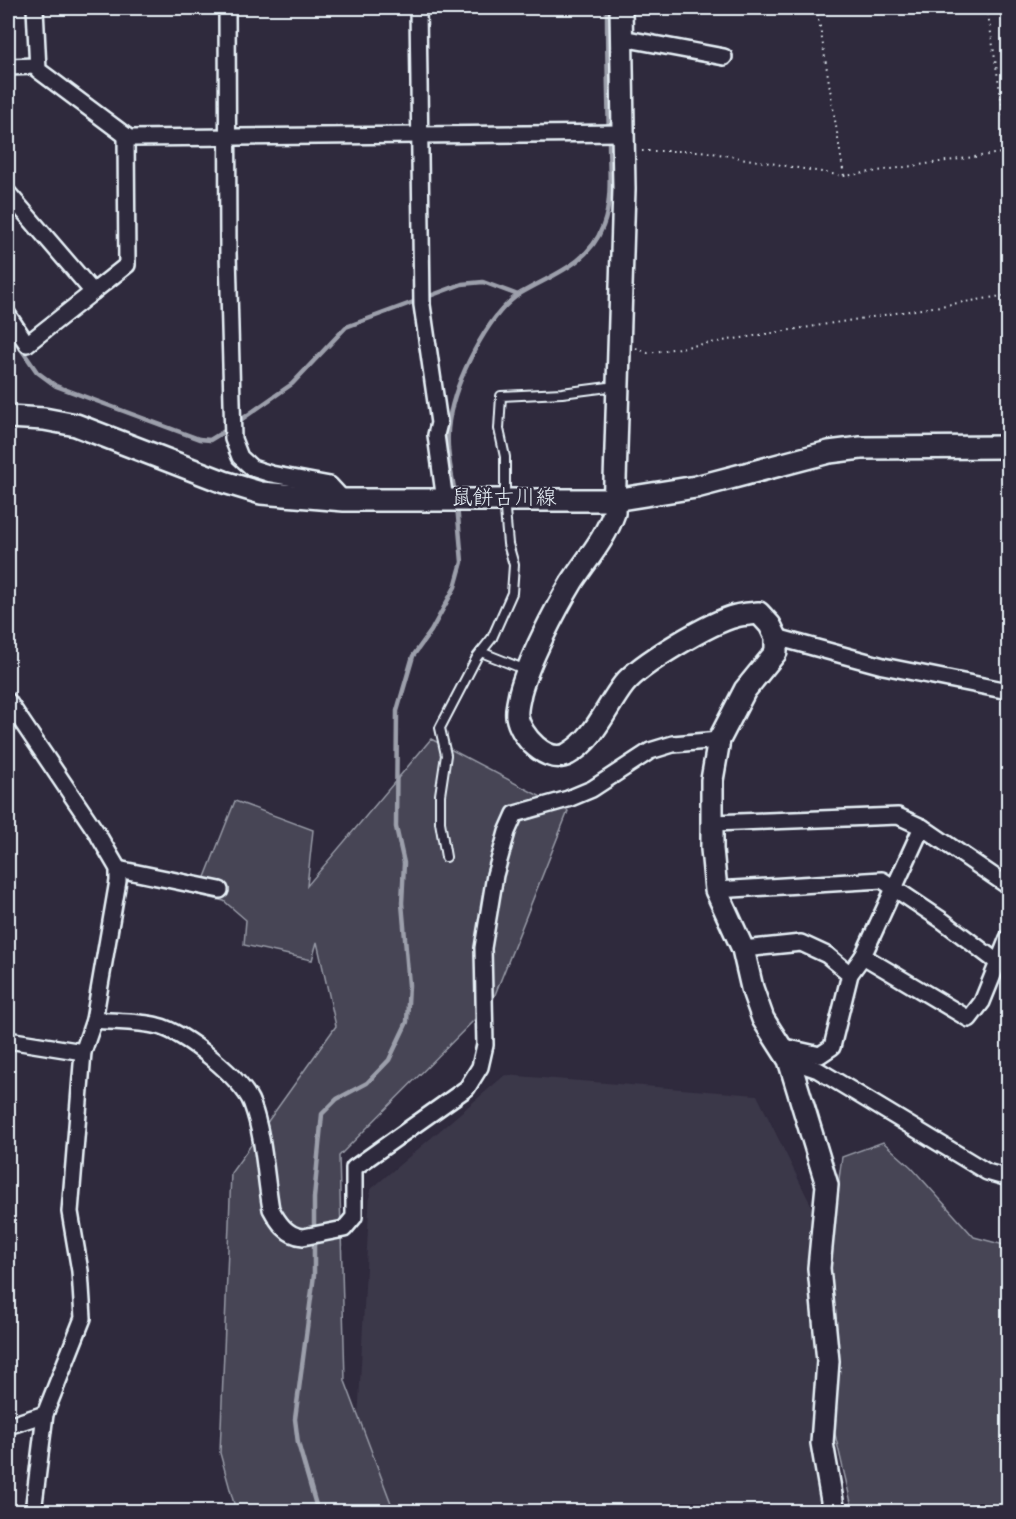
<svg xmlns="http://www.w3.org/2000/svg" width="1016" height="1519" viewBox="0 0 1016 1519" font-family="Dekko,'Klee One',sans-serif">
<rect width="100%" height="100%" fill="#2f2a3d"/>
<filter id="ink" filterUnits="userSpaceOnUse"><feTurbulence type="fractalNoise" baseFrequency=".0167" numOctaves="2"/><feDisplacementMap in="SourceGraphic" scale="12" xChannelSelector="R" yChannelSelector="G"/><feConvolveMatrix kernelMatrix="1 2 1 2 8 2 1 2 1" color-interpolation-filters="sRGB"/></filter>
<g filter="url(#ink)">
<path fill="#3b3749" d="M 505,1075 L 757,1095 L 812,1207 L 821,1511 L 376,1511 L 357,1441 L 370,1190 Z"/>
<g fill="#464455" stroke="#979aa6" stroke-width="1.5">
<path d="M 431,739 L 568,811 L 492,1002 L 339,1156 L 345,1381 L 394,1511 L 236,1511 L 220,1453 L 231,1173 L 336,1026 L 317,942 L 312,960 L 244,945 L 246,920 L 224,901 L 198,895 L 235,801 L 313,830 L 307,886 Z"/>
<path d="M 883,1142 L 911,1167 L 974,1237 L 1008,1246 L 1008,1511 L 853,1511 L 834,1430 L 826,1274 L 842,1157 Z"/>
</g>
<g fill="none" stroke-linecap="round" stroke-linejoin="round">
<g stroke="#9c9fab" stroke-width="4.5">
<path d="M 8,330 L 37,372 L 56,386 L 199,439 L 210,440 L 228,429"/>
<path d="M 235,424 L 292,384 L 346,327 L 462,284 L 483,282 L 518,295"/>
<path d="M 455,494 C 451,470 445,446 449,421 C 455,382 487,314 521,293 C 553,274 589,264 603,226 C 613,200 609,167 609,140 C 608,96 607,52 607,8"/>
<path d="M 318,1512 L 298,1443 L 295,1419 L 314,1275 L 314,1198 L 322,1114 L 337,1099 L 367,1083 L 389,1060 L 407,1022 L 409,985 L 402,903 L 404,863 L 396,827 L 397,711 L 413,656 L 431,631 L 455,587 L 462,562 L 457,505"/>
</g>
<defs>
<g id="lane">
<path d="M 505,498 L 505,457 L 499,429 L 501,396 L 562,393 L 616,386"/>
<path d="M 481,652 L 526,670"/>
<path d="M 446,857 L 440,822 L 440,795 L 446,755 L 440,728 L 477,657 L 492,638 L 512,593 L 514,565 L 508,544 L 505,510"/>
</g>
<g id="street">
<path d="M 35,8 L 38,70 L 129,138 L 623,133"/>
<path d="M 227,8 L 228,253 L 233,439 L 240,457 L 252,468 L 271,474 L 330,485 L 344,500"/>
<path d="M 418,8 L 422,305 L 439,423 L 436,435 L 445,501"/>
<path d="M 622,38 L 724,57"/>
<path d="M 8,67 L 36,66"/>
<path d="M 8,193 L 93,292 L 27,344 L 8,315"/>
<path d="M 93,292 L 127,265 L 126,136"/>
<path d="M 776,637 L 883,666 L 1008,691"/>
<path d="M 8,701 L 97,833 L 118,869 L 118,881 L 94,1020 L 83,1052 L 70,1212 L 80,1271 L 83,1318 L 45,1414 L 33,1512"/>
<path d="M 713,823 L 898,816 L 922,827 L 1008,886"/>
<path d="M 922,827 L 863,956 L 969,1019 L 982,1002 L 1008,938"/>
<path d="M 118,869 L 220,890"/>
<path d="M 716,890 L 882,880 L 943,921 L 997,962"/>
<path d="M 743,949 L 801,943 L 827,955 L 850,974"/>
<path d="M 94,1020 C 115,1022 137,1021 158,1026 C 183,1031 244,1080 252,1104 C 264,1136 265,1175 271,1209 C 278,1222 287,1236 303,1237 L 344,1229 L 354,1217 L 354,1168 L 467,1088 L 480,1067 L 485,1045 L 483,948 L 495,875 L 507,832 L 515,814 L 568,799 L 592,789 L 650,751 L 673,744 L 719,740"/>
<path d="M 8,1040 L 83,1052"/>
<path d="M 780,1046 L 820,1055 L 832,1047 L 850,974 L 863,956"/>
<path d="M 789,1060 L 818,1070 L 987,1172 L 1008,1178"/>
<path d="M 8,1426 L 45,1414"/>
</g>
<g id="secondary">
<path d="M 621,8 L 624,189 L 614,513 C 605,539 587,559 572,582 C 555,610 528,662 520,693 C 519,699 516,709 517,716 C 520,736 547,765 568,754 C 595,739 606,707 624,684 C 640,664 711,622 736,616 C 743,614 751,614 759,613 L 770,625 L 776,637 L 776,652 L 745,690 L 719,740 L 712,780 L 712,849 L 716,890 L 743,949 L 752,988 L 763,1019 L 789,1060 L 827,1185 L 819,1268 L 828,1361 L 822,1443 L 834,1512"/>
<path d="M 8,417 L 44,419 L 76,425 L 224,482 L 261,493 L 344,500 L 614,500 L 696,487 L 829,452 L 861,448 L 1008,447"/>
</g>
</defs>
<use href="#lane" stroke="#e8f1f8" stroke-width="12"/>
<use href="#street" stroke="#e8f1f8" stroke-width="20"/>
<use href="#secondary" stroke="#e8f1f8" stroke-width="26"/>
<g stroke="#e8f1f8" stroke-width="2" stroke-dasharray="1.5 4.5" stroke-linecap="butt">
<path d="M 817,8 L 844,176"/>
<path d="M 987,8 L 1008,142"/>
<path d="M 642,151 L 701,151 L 844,176 L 1008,152"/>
<path d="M 636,348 L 648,353 L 1008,295"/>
</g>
<use href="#lane" stroke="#2f2a3d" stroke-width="8"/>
<use href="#street" stroke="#2f2a3d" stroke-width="15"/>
<use href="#secondary" stroke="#2f2a3d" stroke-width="21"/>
</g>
</g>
<g text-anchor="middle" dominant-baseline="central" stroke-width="4.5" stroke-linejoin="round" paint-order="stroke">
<g font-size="21" fill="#e8f1f8" stroke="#2f2a3d">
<text x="504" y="500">鼠餅古川線</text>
</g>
</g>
<rect width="1016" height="1519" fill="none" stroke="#2f2a3d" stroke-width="30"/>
<rect x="15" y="15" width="986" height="1489" fill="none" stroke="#e8f1f8" stroke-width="2" filter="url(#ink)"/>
</svg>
